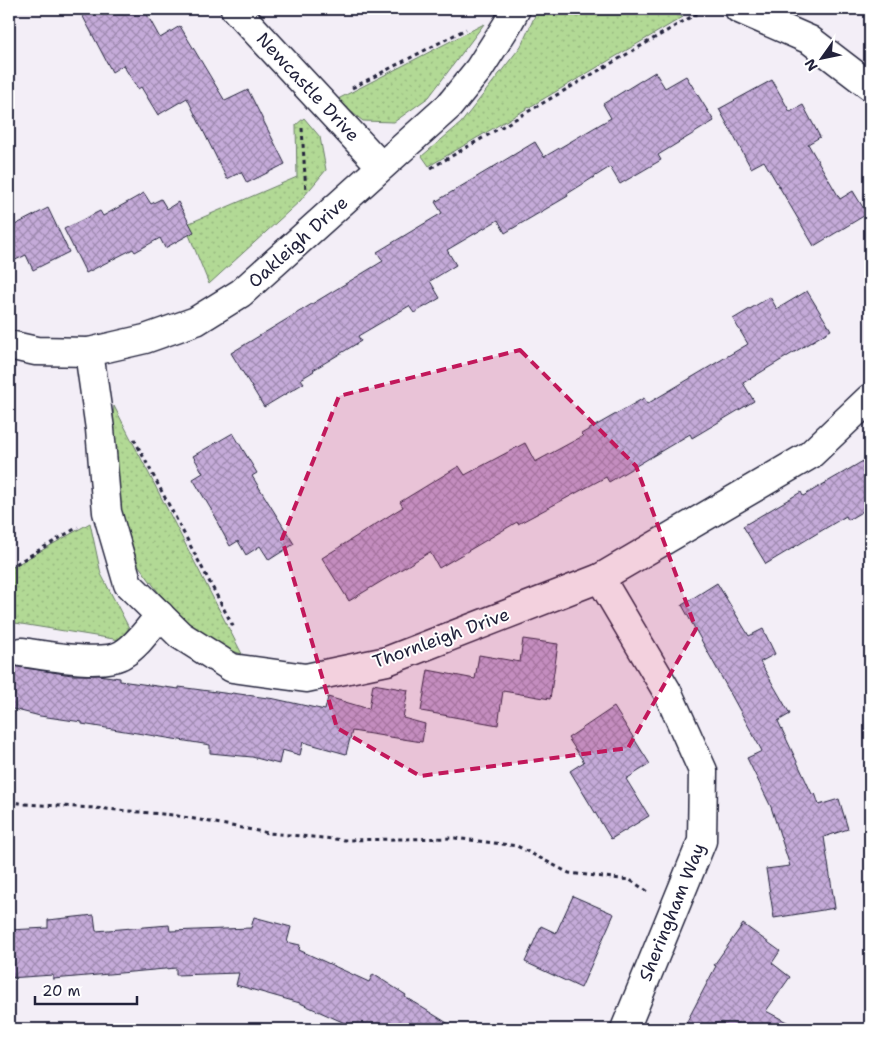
<svg xmlns="http://www.w3.org/2000/svg" width="879" height="1038" viewBox="0 0 879 1038" font-family="'Shantell Sans',sans-serif">
<defs>
<pattern id="green-dots" width="8" height="8" patternUnits="userSpaceOnUse" patternTransform="scale(1.25)"><rect width="8" height="8" fill="#b2d995"/><path d="M2 2h.1M6 6h.1" fill="none" stroke="#99ba81" stroke-width="1.8" stroke-linecap="round"/></pattern>
<pattern id="building-cross-hatch" width="8" height="8" patternUnits="userSpaceOnUse" patternTransform="scale(1.25)"><rect width="8" height="8" fill="#c5abd9"/><path d="M0 0l8 8M0 8l8-8" fill="none" stroke="#a08bb1"/></pattern>
</defs>
<rect width="100%" height="100%" fill="#f3eef7"/>
<filter id="ink" filterUnits="userSpaceOnUse"><feTurbulence type="fractalNoise" baseFrequency=".02" numOctaves="2"/><feDisplacementMap in="SourceGraphic" scale="10" xChannelSelector="R" yChannelSelector="G"/><feConvolveMatrix kernelMatrix="1 2 1 2 8 2 1 2 1" color-interpolation-filters="sRGB"/></filter>
<g filter="url(#ink)">
<g fill="url(#green-dots)" stroke="#6a7e68">
<path d="M 538,9 L 661,9 L 683,17 L 429,166 L 422,156 L 461,123 L 521,46 Z"/>
<path d="M 484,24 L 429,97 L 394,122 L 363,121 L 336,100 Z"/>
<path d="M 304,118 L 320,137 L 326,170 L 300,201 L 209,284 L 185,225 L 297,177 L 296,125 Z"/>
<path d="M 114,406 L 242,654 L 213,645 L 190,628 L 159,593 L 139,566 L 120,508 L 111,440 Z"/>
<path d="M 90,523 L 101,574 L 129,628 L 120,640 L 9,622 L 9,569 Z"/>
</g>
<g fill="url(#building-cross-hatch)" stroke="#22223b">
<path d="M 79,9 L 144,9 L 160,38 L 180,26 L 225,101 L 248,90 L 285,164 L 247,183 L 241,172 L 227,179 L 187,98 L 158,115 L 141,87 L 138,89 L 123,65 L 112,72 Z"/>
<path d="M 655,72 L 665,88 L 686,76 L 714,121 L 658,155 L 661,160 L 620,184 L 610,167 L 567,194 L 568,196 L 505,233 L 498,220 L 447,250 L 456,265 L 430,281 L 440,298 L 414,313 L 409,306 L 358,336 L 361,341 L 313,370 L 314,371 L 301,379 L 304,383 L 264,407 L 231,353 L 383,261 L 377,252 L 442,213 L 435,202 L 535,142 L 544,157 L 611,118 L 603,104 Z"/>
<path d="M 772,80 L 790,112 L 803,105 L 820,137 L 808,144 L 840,199 L 853,191 L 867,214 L 814,246 L 764,161 L 751,168 L 719,109 Z"/>
<path d="M 144,193 L 151,204 L 161,199 L 167,209 L 178,202 L 194,232 L 165,248 L 160,238 L 135,252 L 133,249 L 86,273 L 64,229 L 100,211 L 103,216 Z"/>
<path d="M 48,208 L 69,252 L 33,270 L 26,255 L 9,263 L 9,228 Z"/>
<path d="M 807,291 L 831,330 L 743,383 L 754,401 L 692,438 L 690,434 L 609,482 L 606,477 L 518,524 L 517,522 L 439,568 L 430,552 L 349,601 L 322,558 L 403,507 L 400,502 L 459,466 L 465,475 L 525,443 L 535,462 L 583,436 L 581,434 L 644,398 L 647,404 L 748,344 L 733,319 L 770,297 L 777,309 Z"/>
<path d="M 233,433 L 257,473 L 252,476 L 294,544 L 269,560 L 260,546 L 246,555 L 238,541 L 230,546 L 217,522 L 218,521 L 193,479 L 203,473 L 193,456 Z"/>
<path d="M 870,457 L 870,507 L 848,520 L 846,516 L 766,564 L 743,526 L 801,492 L 803,496 Z"/>
<path d="M 717,583 L 749,636 L 763,629 L 775,654 L 760,662 L 790,714 L 778,721 L 812,794 L 815,793 L 819,805 L 839,799 L 848,829 L 824,837 L 835,908 L 774,918 L 766,869 L 790,866 L 771,807 L 747,758 L 762,751 L 682,605 Z"/>
<path d="M 523,639 L 558,644 L 550,699 L 503,691 L 498,725 L 421,711 L 428,670 L 475,679 L 479,655 L 520,662 Z"/>
<path d="M 9,661 L 12,665 L 19,667 L 72,675 L 98,675 L 120,678 L 120,681 L 179,689 L 179,687 L 231,694 L 232,693 L 275,699 L 325,710 L 328,697 L 369,709 L 373,684 L 408,690 L 403,718 L 425,724 L 422,742 L 352,731 L 346,754 L 303,742 L 300,755 L 282,750 L 279,764 L 252,757 L 210,753 L 210,745 L 82,724 L 82,722 L 40,716 L 9,708 Z"/>
<path d="M 614,707 L 650,764 L 626,779 L 649,816 L 611,839 L 570,771 L 584,762 L 568,738 Z"/>
<path d="M 573,896 L 614,914 L 581,988 L 525,962 L 541,926 L 556,933 Z"/>
<path d="M 94,915 L 96,931 L 169,925 L 170,931 L 251,928 L 254,917 L 291,927 L 287,942 L 300,945 L 299,950 L 369,982 L 373,974 L 406,995 L 405,997 L 457,1029 L 358,1029 L 300,1003 L 236,985 L 239,973 L 176,975 L 176,968 L 53,979 L 53,975 L 9,978 L 9,930 L 48,928 L 48,920 Z"/>
<path d="M 743,924 L 780,951 L 772,963 L 790,977 L 766,1011 L 800,1029 L 683,1029 L 716,966 L 714,965 Z"/>
</g>
<g fill="none" stroke-linecap="round" stroke-linejoin="round">
<defs>
<g id="minor">
<path d="M 235,9 L 381,166"/>
<path d="M 739,9 L 810,40 L 870,86"/>
<path d="M 9,345 L 36,351 L 89,352 L 145,339 L 196,321 L 241,293 L 449,106 L 479,69 L 507,25 L 516,9"/>
<path d="M 89,352 L 100,429 L 107,512 L 128,584 L 180,635 L 232,668 L 306,678 L 387,661 L 600,578 L 810,455 L 870,398"/>
<path d="M 600,578 L 668,693 L 703,771 L 702,841 L 625,1029"/>
<path d="M 21,652 C 45,655 103,667 123,654 C 138,645 149,628 160,615"/>
</g>
</defs>
<use href="#minor" stroke="#22223b" stroke-width="31"/>
<g stroke="#22223b" stroke-width="3" stroke-dasharray="4 4" stroke-linecap="butt">
<path d="M 352,88 L 466,29"/>
<path d="M 302,128 L 306,192"/>
<path d="M 431,168 L 696,14 L 701,9"/>
<path d="M 134,439 L 235,630"/>
<path d="M 9,568 L 78,527"/>
<path d="M 9,801 L 24,804 L 95,808 L 173,815 L 268,833 L 345,840 L 455,838 L 517,846 L 569,873 L 630,880 L 647,891"/>
</g>
<use href="#minor" stroke="#fff" stroke-width="28"/>
</g>
</g>
<path fill="#c2185b" fill-opacity="0.2" stroke="#c2185b" stroke-width="4" stroke-dasharray="10 6" stroke-linejoin="round" d="M 520,350 L 636,466 L 696,629 L 628,748 L 420,776 L 337,728 L 282,539 L 339,396 Z"/>
<g text-anchor="middle" dominant-baseline="central" stroke-width="4" stroke-linejoin="round" paint-order="stroke">
<g font-size="18" fill="#22223b" stroke="#fff">
<text transform="translate(308 87) rotate(47)">Newcastle Drive</text>
<text transform="translate(298 242) rotate(-42)">Oakleigh Drive</text>
<text transform="translate(441 638) rotate(-20)">Thornleigh Drive</text>
<text transform="translate(672 912) rotate(-68)">Sheringham Way</text>
</g>
</g>
<rect width="879" height="1038" fill="none" stroke="#fff" stroke-width="30"/>
<rect x="15" y="15" width="849" height="1008" fill="none" stroke="#22223b" stroke-width="2" filter="url(#ink)"/>
<g transform="translate(822 58) rotate(237)" stroke="#ffffff" stroke-width="4" paint-order="stroke">
<path d="M0-4L9 19L0 12L-9 19Z" fill="#22223b"/>
<text y="-8" font-size="14" font-weight="bold" text-anchor="middle" fill="#22223b">N</text>
</g>
<path d="M35 996v8h102v-8" fill="none" stroke="#22223b" stroke-width="2.5"/>
<text x="42" y="996" font-size="15" fill="#22223b" stroke="#ffffff" stroke-width="4" paint-order="stroke">20 m</text>
</svg>
